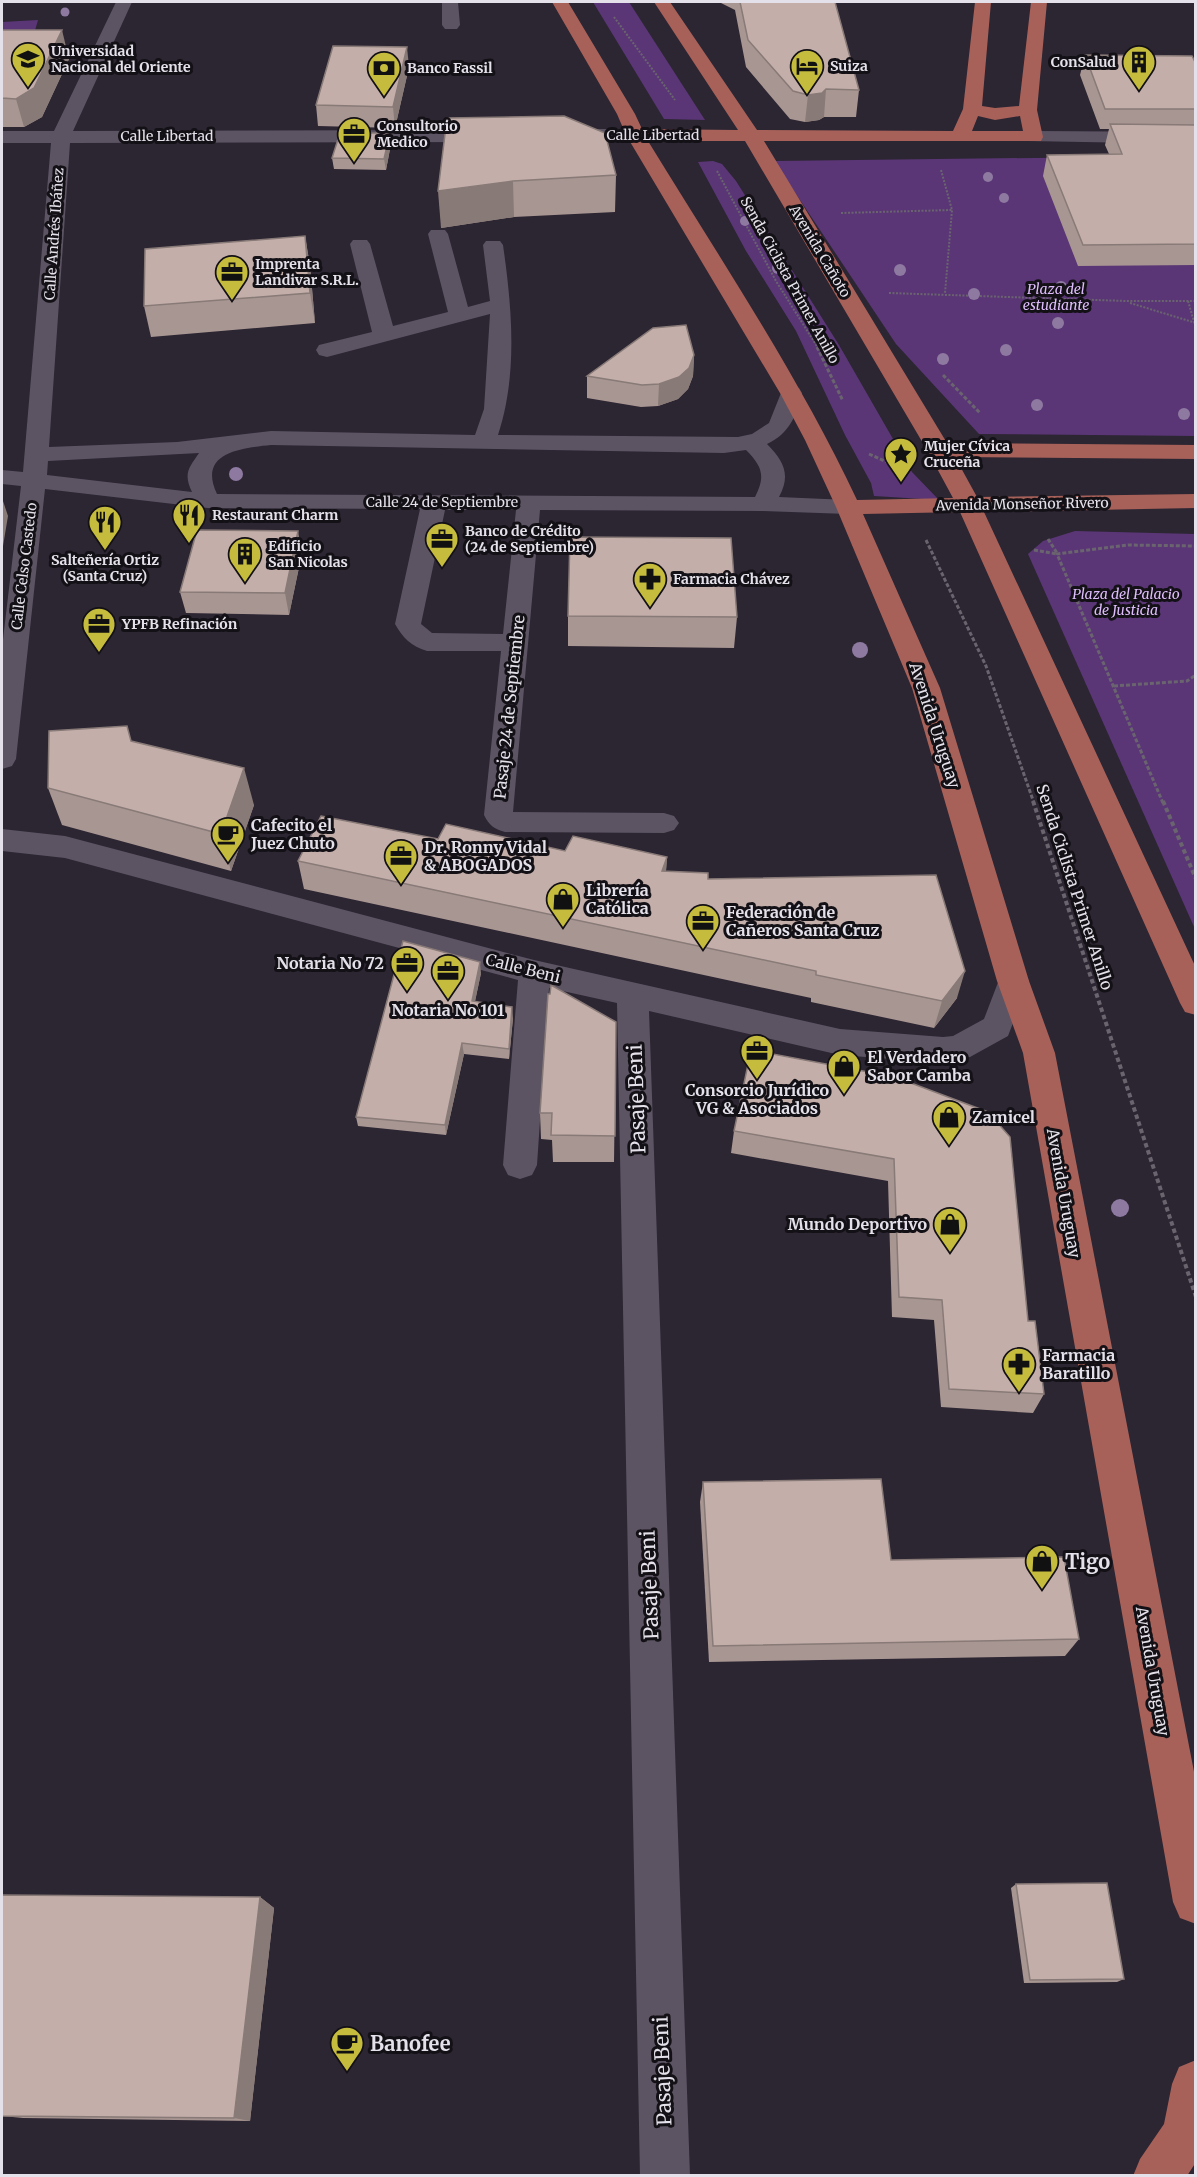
<svg xmlns="http://www.w3.org/2000/svg" width="1197" height="2177" viewBox="0 0 1197 2177" font-family="Merriweather,serif">
<rect width="100%" height="100%" fill="#2c2532"/>
<g fill="#5a3676">
<path d="M 593,2 L 629,2 L 705,120 L 664,119 Z"/>
<path d="M 38,20 L 28,55 L 2,56 L 2,22 Z"/>
<path d="M 1195,156 L 1195,436 L 979,434 L 896,344 L 774,161 Z"/>
<path d="M 713,161 L 722,164 L 736,181 L 839,345 L 912,472 L 939,500 L 874,496 L 871,483 L 845,435 L 796,331 L 746,251 L 698,162 Z"/>
<path d="M 1075,531 L 1195,534 L 1195,929 L 1028,554 L 1043,541 Z"/>
</g>
<g fill="none" stroke-linecap="round" stroke-linejoin="round">
<g stroke="#6a646f" stroke-width="2" stroke-dasharray="2 1.5" stroke-linecap="butt">
<path d="M 614,17 L 675,100"/>
<path d="M 941,170 L 952,210 L 945,293"/>
<path d="M 717,171 L 776,281 L 818,348"/>
<path d="M 841,213 L 952,210"/>
<path d="M 889,293 L 1126,301 L 1196,301"/>
<path d="M 1188,301 L 1195,325"/>
<path d="M 1130,303 L 1196,323"/>
</g>
<g stroke="#6a646f" stroke-width="3" stroke-dasharray="4 2" stroke-linecap="butt">
<path d="M 817,347 L 843,401"/>
<path d="M 943,375 L 980,413"/>
<path d="M 869,454 L 900,468"/>
<path d="M 1048,539 L 1057,553"/>
<path d="M 926,540 L 986,666 L 1034,803"/>
<path d="M 1034,550 L 1057,554"/>
<path d="M 1114,686 L 1187,681 L 1196,675"/>
<path d="M 1163,803 L 1057,554 L 1128,545 L 1196,546"/>
</g>
<g stroke="#6a646f" stroke-width="4" stroke-dasharray="4.5 3" stroke-linecap="butt">
<path d="M 1033,801 L 1196,1297"/>
<path d="M 1163,801 L 1196,879"/>
</g>
<g fill="#5c5463" fill-rule="evenodd">
<path d="M 116,2 L 132,2 L 73,131 L 489,130 L 496,132 L 498,136 L 496,140 L 489,142 L 70,143 L 49,447 L 177,442 L 271,431 L 475,435 L 484,409 L 490,314 L 327,357 L 319,355 L 316,350 L 319,345 L 372,332 L 350,244 L 353,240 L 367,240 L 370,244 L 393,326 L 448,312 L 428,234 L 431,230 L 445,230 L 448,234 L 468,307 L 490,301 L 483,245 L 486,241 L 500,241 L 503,245 C 512,308 518,374 498,435 L 738,437 L 752,434 L 769,423 L 783,388 L 791,386 L 799,388 L 802,393 C 797,415 789,434 767,444 C 784,461 791,475 779,497 L 848,500 L 857,502 L 860,507 L 857,512 L 848,514 L 763,511 L 540,510 L 513,812 L 664,813 L 674,816 L 679,823 L 674,830 L 664,833 L 505,832 C 494,829 489,825 484,815 L 501,651 L 427,651 C 411,646 403,638 395,624 L 420,509 L 208,508 L 45,489 L 16,759 L 12,766 L 2,769 L 2,648 L 21,486 L 2,484 L 2,470 L 23,472 L 51,143 L 2,143 L 2,131 L 54,131 ZM 271,445 L 724,453 L 746,450 C 762,466 766,476 755,497 L 217,494 C 197,452 242,448 271,445 ZM 199,453 C 189,468 183,473 192,492 L 47,475 L 48,461 ZM 445,510 L 516,510 L 503,634 L 432,633 L 421,624 Z"/>
<path d="M 442,2 L 458,2 L 460,25 L 457,29 L 445,29 L 442,25 Z"/>
<path d="M 562,129 L 635,129 L 642,131 L 644,135 L 642,139 L 635,141 L 555,139 L 553,135 L 555,131 Z"/>
<path d="M 1034,131 L 1196,132 L 1196,144 L 1027,141 L 1025,137 L 1027,133 Z"/>
<path d="M 2,829 L 65,836 L 534,960 L 840,1029 L 943,1037 L 953,1036 L 984,1019 L 1002,972 L 1013,969 L 1024,972 L 1029,981 L 1008,1036 L 970,1057 L 943,1063 L 840,1055 L 649,1011 L 690,2176 L 640,2176 L 617,1003 L 549,988 L 537,1165 L 532,1175 L 520,1179 L 508,1175 L 503,1165 L 518,980 L 65,858 L 2,851 Z"/>
</g>
<g fill="#a76159" fill-rule="evenodd">
<path d="M 552,2 L 568,2 L 635,114 L 642,129 L 738,130 L 654,2 L 670,2 L 757,130 L 953,131 L 963,109 L 975,2 L 991,2 L 982,106 L 995,108 L 1019,106 L 1031,2 L 1047,2 L 1037,110 L 1043,137 L 1041,141 L 764,141 L 947,443 L 1196,445 L 1196,459 L 955,457 L 977,497 L 1196,494 L 1196,508 L 984,512 L 1196,968 L 1196,1015 L 1185,1012 L 1180,1003 L 960,512 L 863,514 L 940,688 L 1029,981 L 1055,1053 L 1196,1782 L 1196,1924 L 1180,1918 L 1173,1902 L 1023,1053 L 997,981 L 912,688 L 836,507 L 805,440 L 780,393 L 626,135 L 617,114 ZM 978,116 L 995,120 L 1020,116 L 1023,131 L 972,131 ZM 648,141 L 745,141 L 927,450 L 953,498 L 857,500 C 798,374 720,259 648,141 Z"/>
<path d="M 1196,2060 L 1196,2162 L 1187,2176 L 1133,2176 L 1140,2159 L 1164,2124 L 1172,2084 L 1179,2067 Z"/>
</g>
</g>
<g fill="#8e79a1">
<circle cx="65" cy="12" r="4.5"/>
<circle cx="988" cy="177" r="5"/>
<circle cx="1004" cy="198" r="5"/>
<circle cx="745" cy="221" r="5"/>
<circle cx="778" cy="268" r="6"/>
<circle cx="900" cy="270" r="6"/>
<circle cx="1061" cy="287" r="6"/>
<circle cx="974" cy="294" r="6"/>
<circle cx="1058" cy="323" r="6"/>
<circle cx="1006" cy="350" r="6"/>
<circle cx="943" cy="359" r="6"/>
<circle cx="1037" cy="405" r="6"/>
<circle cx="1184" cy="414" r="6"/>
<circle cx="236" cy="474" r="7"/>
<circle cx="860" cy="650" r="8"/>
<circle cx="1120" cy="1208" r="9"/>
</g>
<g fill="#a89692">
<path d="M 719,2 L 835,2 L 859,90 L 856,117 L 824,117 L 819,120 L 805,122 L 790,119 L 746,67 L 735,10 Z"/>
<path d="M 2,30 L 69,59 L 42,117 L 24,127 L 2,127 Z"/>
<path d="M 1085,55 L 1196,64 L 1196,265 L 1078,266 L 1043,176 L 1047,155 L 1109,154 L 1105,145 L 1109,129 L 1100,129 L 1080,75 Z"/>
<path d="M 409,67 L 395,128 L 318,126 L 316,105 Z"/>
<path d="M 447,118 L 616,175 L 615,212 L 514,217 L 441,228 Z"/>
<path d="M 391,144 L 386,170 L 334,169 L 332,158 Z"/>
<path d="M 305,236 L 310,266 L 315,323 L 151,337 L 144,306 Z"/>
<path d="M 694,355 L 693,376 L 688,389 L 678,399 L 658,406 L 641,407 L 587,398 L 587,376 Z"/>
<path d="M 302,553 L 289,615 L 186,613 L 180,592 Z"/>
<path d="M 568,616 L 737,617 L 734,648 L 568,646 Z"/>
<path d="M 131,741 L 254,805 L 231,871 L 62,825 L 48,788 Z"/>
<path d="M 438,839 L 565,851 L 667,857 L 666,871 L 708,879 L 957,998 L 934,1028 L 811,1002 L 811,998 L 304,889 L 298,861 Z"/>
<path d="M 481,973 L 475,1001 L 513,1018 L 509,1059 L 464,1054 L 446,1135 L 358,1126 L 356,1117 Z"/>
<path d="M 616,1022 L 614,1162 L 553,1162 L 552,1140 L 541,1139 L 540,1113 Z"/>
<path d="M 988,1112 L 1028,1321 L 1044,1394 L 1033,1413 L 941,1407 L 934,1320 L 892,1317 L 888,1181 L 731,1153 L 734,1131 Z"/>
<path d="M 703,1482 L 891,1560 L 1079,1639 L 1065,1656 L 709,1662 L 700,1502 Z"/>
<path d="M 1016,1884 L 1124,1979 L 1117,1982 L 1024,1983 L 1011,1888 Z"/>
<path d="M 260,1897 L 274,1908 L 250,2121 L 23,2118 L 2,2116 Z"/>
</g>
<g fill="#887a77">
<path d="M 62,30 L 69,59 L 42,117 L 24,127 L 16,99 Z"/>
<path d="M 407,47 L 409,67 L 395,128 L 393,107 Z"/>
<path d="M 826,89 L 824,117 L 819,120 L 805,122 L 808,95 Z"/>
<path d="M 390,133 L 391,144 L 386,170 L 384,159 Z"/>
<path d="M 513,181 L 514,217 L 441,228 L 438,191 Z"/>
<path d="M 2,223 L 3,229 L 2,241 Z"/>
<path d="M 305,236 L 310,266 L 315,323 L 310,293 Z"/>
<path d="M 694,355 L 693,376 L 688,389 L 678,399 L 658,406 L 659,384 Z"/>
<path d="M 2,498 L 8,516 L 2,552 Z"/>
<path d="M 298,531 L 302,553 L 289,615 L 285,593 Z"/>
<path d="M 244,768 L 254,805 L 231,871 L 221,834 Z"/>
<path d="M 667,857 L 665,885 L 662,871 Z"/>
<path d="M 480,962 L 481,973 L 473,1011 L 472,1001 Z"/>
<path d="M 965,971 L 957,998 L 934,1028 L 942,1001 Z"/>
<path d="M 512,1007 L 513,1018 L 509,1059 L 509,1049 Z"/>
<path d="M 462,1043 L 464,1054 L 446,1135 L 445,1125 Z"/>
<path d="M 260,1897 L 274,1908 L 250,2121 L 234,2118 Z"/>
</g>
<g fill="#c3aeaa" stroke="#887a77" stroke-width="1.5">
<path d="M 740,2 L 835,2 L 859,90 L 826,89 L 822,93 L 808,95 L 793,91 L 748,40 Z"/>
<path d="M 2,30 L 62,30 L 34,88 L 16,99 L 2,98 Z"/>
<path d="M 333,46 L 407,47 L 393,107 L 316,105 Z"/>
<path d="M 1085,55 L 1192,56 L 1196,64 L 1196,109 L 1105,109 Z"/>
<path d="M 564,116 L 605,133 L 616,175 L 513,181 L 438,191 L 447,118 Z"/>
<path d="M 1110,124 L 1196,125 L 1196,244 L 1083,245 L 1047,155 L 1122,154 Z"/>
<path d="M 340,133 L 390,133 L 384,159 L 332,158 Z"/>
<path d="M 305,236 L 310,293 L 144,306 L 145,249 Z"/>
<path d="M 686,325 L 694,355 L 689,368 L 679,377 L 659,384 L 642,385 L 587,376 L 653,328 Z"/>
<path d="M 197,530 L 298,531 L 285,593 L 180,592 Z"/>
<path d="M 570,537 L 731,538 L 737,617 L 568,616 Z"/>
<path d="M 127,726 L 131,741 L 244,768 L 221,834 L 48,788 L 49,731 Z"/>
<path d="M 321,816 L 438,839 L 446,824 L 565,851 L 573,836 L 667,857 L 662,871 L 708,873 L 708,879 L 936,875 L 965,971 L 942,1001 L 816,975 L 816,971 L 298,861 Z"/>
<path d="M 403,941 L 480,962 L 472,1001 L 512,1007 L 509,1049 L 462,1043 L 445,1125 L 356,1117 Z"/>
<path d="M 551,985 L 616,1022 L 615,1136 L 551,1135 L 552,1113 L 540,1113 L 548,994 L 550,994 Z"/>
<path d="M 751,1050 L 895,1077 L 988,1112 L 1010,1137 L 1028,1321 L 1035,1321 L 1044,1394 L 949,1389 L 942,1300 L 899,1297 L 894,1159 L 734,1131 Z"/>
<path d="M 881,1479 L 891,1560 L 1064,1557 L 1079,1639 L 713,1646 L 703,1482 Z"/>
<path d="M 1107,1883 L 1124,1979 L 1030,1980 L 1016,1884 Z"/>
<path d="M 2,1895 L 260,1897 L 234,2118 L 2,2116 Z"/>
</g>
<defs>
<symbol id="university-pin" viewBox="-11 -11 22 30"><path d="M0 17L-7.5 6A9.5 9.5 0 1 1 7.5 6Z" fill="#c5bc3d" stroke="#131016"/><path d="M0-5L7-2L0 1L-7-2ZM-4 1L0 2.5L4 1V4Q0 6-4 4Z" fill="#111"/></symbol>
<symbol id="building-pin" viewBox="-11 -11 22 30"><path d="M0 17L-7.5 6A9.5 9.5 0 1 1 7.5 6Z" fill="#c5bc3d" stroke="#131016"/><path d="M-4-6H4V6H1V3H-1V6H-4ZM-2.5-4.3h1.7v1.8h-1.7ZM.8-4.3h1.7v1.8H.8ZM-2.5-1h1.7V.8h-1.7ZM.8-1h1.7V.8H.8Z" fill="#111"/></symbol>
<symbol id="hotel-pin" viewBox="-11 -11 22 30"><path d="M0 17L-7.5 6A9.5 9.5 0 1 1 7.5 6Z" fill="#c5bc3d" stroke="#131016"/><path d="M-6-4.5h1.5V1H6V5H4.5V3h-9V5H-6ZM-4 0a1.8 1.8 0 1 1 3.6 0ZM.5 0V-2.5h3Q6-2.5 6 0Z" fill="#111"/></symbol>
<symbol id="bank-pin" viewBox="-11 -11 22 30"><path d="M0 17L-7.5 6A9.5 9.5 0 1 1 7.5 6Z" fill="#c5bc3d" stroke="#131016"/><path d="M-6-4H6V4H-6ZM0-2.3a2.3 2.3 0 1 0 0 4.6a2.3 2.3 0 1 0 0-4.6Z" fill="#111"/></symbol>
<symbol id="office-pin" viewBox="-11 -11 22 30"><path d="M0 17L-7.5 6A9.5 9.5 0 1 1 7.5 6Z" fill="#c5bc3d" stroke="#131016"/><path d="M-6-3h4V-5.5h4V-3h4V5H-6ZM-1-4.5V-3h2v-1.5ZM-6 0V1H6V0Z" fill="#111"/></symbol>
<symbol id="sight-pin" viewBox="-11 -11 22 30"><path d="M0 17L-7.5 6A9.5 9.5 0 1 1 7.5 6Z" fill="#c5bc3d" stroke="#131016"/><path d="M0-6L1.8-2.2L6-1.7L2.9 1.2L3.7 5.4L0 3.3L-3.7 5.4L-2.9 1.2L-6-1.7L-1.8-2.2Z" fill="#111"/></symbol>
<symbol id="restaurant-pin" viewBox="-11 -11 22 30"><path d="M0 17L-7.5 6A9.5 9.5 0 1 1 7.5 6Z" fill="#c5bc3d" stroke="#131016"/><path d="M-5-6h1v4h1v-4h1v4h1v-4h1v5L-1.5 .5V6h-2V.5L-5-1ZM5-6V6H3V1.5H1.5Q1.5-4 5-6Z" fill="#111"/></symbol>
<symbol id="pharmacy-pin" viewBox="-11 -11 22 30"><path d="M0 17L-7.5 6A9.5 9.5 0 1 1 7.5 6Z" fill="#c5bc3d" stroke="#131016"/><path d="M-2-6h4v4h4v4h-4v4h-4v-4h-4v-4h4Z" fill="#111"/></symbol>
<symbol id="cafe-pin" viewBox="-11 -11 22 30"><path d="M0 17L-7.5 6A9.5 9.5 0 1 1 7.5 6Z" fill="#c5bc3d" stroke="#131016"/><path d="M-5.5-4.5H6V0H3Q3 3.5 0 3.5H-2.5Q-5.5 3.5-5.5 0ZM3-3.2v2h1.7v-2ZM-6 4.5H4V6H-6Z" fill="#111"/></symbol>
<symbol id="shop-pin" viewBox="-11 -11 22 30"><path d="M0 17L-7.5 6A9.5 9.5 0 1 1 7.5 6Z" fill="#c5bc3d" stroke="#131016"/><path d="M-5-2.5h2.3a2.7 3.5 0 0 1 5.4 0H5L5.5 6h-11ZM-1.5-2.5h3a1.5 2.3 0 0 0-3 0Z" fill="#111"/></symbol>
</defs>
<g fill-rule="evenodd">
<use href="#university-pin" x="9" y="40" width="38" height="52"/>
<use href="#building-pin" x="1120" y="43" width="38" height="52"/>
<use href="#hotel-pin" x="788" y="47" width="38" height="52"/>
<use href="#bank-pin" x="365" y="49" width="38" height="52"/>
<use href="#office-pin" x="335" y="115" width="38" height="52"/>
<use href="#office-pin" x="213" y="253" width="38" height="52"/>
<use href="#sight-pin" x="882" y="435" width="38" height="52"/>
<use href="#restaurant-pin" x="170" y="496" width="38" height="52"/>
<use href="#restaurant-pin" x="86" y="503" width="38" height="52"/>
<use href="#office-pin" x="423" y="520" width="38" height="52"/>
<use href="#building-pin" x="226" y="535" width="38" height="52"/>
<use href="#pharmacy-pin" x="631" y="560" width="38" height="52"/>
<use href="#office-pin" x="80" y="605" width="38" height="52"/>
<use href="#cafe-pin" x="209" y="815" width="38" height="52"/>
<use href="#office-pin" x="382" y="837" width="38" height="52"/>
<use href="#shop-pin" x="544" y="880" width="38" height="52"/>
<use href="#office-pin" x="684" y="902" width="38" height="52"/>
<use href="#office-pin" x="388" y="944" width="38" height="52"/>
<use href="#office-pin" x="429" y="952" width="38" height="52"/>
<use href="#office-pin" x="738" y="1032" width="38" height="52"/>
<use href="#shop-pin" x="825" y="1047" width="38" height="52"/>
<use href="#shop-pin" x="930" y="1098" width="38" height="52"/>
<use href="#shop-pin" x="931" y="1205" width="38" height="52"/>
<use href="#pharmacy-pin" x="1000" y="1345" width="38" height="52"/>
<use href="#shop-pin" x="1023" y="1542" width="38" height="52"/>
<use href="#cafe-pin" x="328" y="2024" width="38" height="52"/>
</g>
<g text-anchor="middle" dominant-baseline="central" stroke-width="6" stroke-linejoin="round" paint-order="stroke">
<g font-size="14" font-weight="bold" fill="#e5e1ea" stroke="#131016" text-anchor="start">
<text x="51" y="51">Universidad<tspan x="51" dy="16">Nacional del Oriente</tspan></text>
<text x="1116" y="62" text-anchor="end">ConSalud</text>
<text x="830" y="66">Suiza</text>
<text x="407" y="68">Banco Fassil</text>
<text x="377" y="126">Consultorio<tspan x="377" dy="16">Medico</tspan></text>
<text x="255" y="264">Imprenta<tspan x="255" dy="16">Landivar S.R.L.</tspan></text>
<text x="924" y="446">Mujer Cívica<tspan x="924" dy="16">Cruceña</tspan></text>
<text x="212" y="515">Restaurant Charm</text>
<text x="465" y="531">Banco de Crédito<tspan x="465" dy="16">(24 de Septiembre)</tspan></text>
<text x="268" y="546">Edificio<tspan x="268" dy="16">San Nicolas</tspan></text>
<text x="105" y="560" text-anchor="middle">Salteñería Ortiz<tspan x="105" dy="16">(Santa Cruz)</tspan></text>
<text x="673" y="579">Farmacia Chávez</text>
<text x="122" y="624">YPFB Refinación</text>
</g>
<g font-size="14" fill="#e5e1ea" stroke="#131016">
<text x="653" y="135">Calle Libertad</text>
<text x="167" y="136">Calle Libertad</text>
<text transform="translate(54 234) rotate(-86)">Calle Andrés Ibáñez</text>
<text transform="translate(820 251) rotate(59)">Avenida Cañoto</text>
<text transform="translate(790 280) rotate(61)">Senda Ciclista Primer Anillo</text>
<text x="442" y="502">Calle 24 de Septiembre</text>
<text transform="translate(1022 504) rotate(-1)">Avenida Monseñor Rivero</text>
<text transform="translate(24 566) rotate(-83)">Calle Celso Castedo</text>
</g>
<g font-size="14" font-style="italic" fill="#debdfc" stroke="#131016">
<text x="1056" y="289">Plaza del<tspan x="1056" dy="16">estudiante</tspan></text>
<text x="1126" y="594">Plaza del Palacio<tspan x="1126" dy="16">de Justicia</tspan></text>
</g>
<g font-size="16" fill="#e5e1ea" stroke="#131016">
<text transform="translate(509 707) rotate(-84)">Pasaje 24 de Septiembre</text>
<text transform="translate(935 725) rotate(72)">Avenida Uruguay</text>
<text transform="translate(1075 887) rotate(72)">Senda Ciclista Primer Anillo</text>
<text transform="translate(523 968) rotate(14)">Calle Beni</text>
<text transform="translate(1064 1193) rotate(80)">Avenida Uruguay</text>
<text transform="translate(1153 1671) rotate(80)">Avenida Uruguay</text>
</g>
<g font-size="16" font-weight="bold" fill="#e5e1ea" stroke="#131016" text-anchor="start">
<text x="251" y="825">Cafecito el<tspan x="251" dy="18">Juez Chuto</tspan></text>
<text x="424" y="847">Dr. Ronny Vidal<tspan x="424" dy="18">&amp; ABOGADOS</tspan></text>
<text x="586" y="890">Librería<tspan x="586" dy="18">Católica</tspan></text>
<text x="726" y="912">Federación de<tspan x="726" dy="18">Cañeros Santa Cruz</tspan></text>
<text x="384" y="963" text-anchor="end">Notaria No 72</text>
<text x="448" y="1010" text-anchor="middle">Notaria No 101</text>
<text x="867" y="1057">El Verdadero<tspan x="867" dy="18">Sabor Camba</tspan></text>
<text x="757" y="1090" text-anchor="middle">Consorcio Jurídico<tspan x="757" dy="18">VG &amp; Asociados</tspan></text>
<text x="972" y="1117">Zamicel</text>
<text x="927" y="1224" text-anchor="end">Mundo Deportivo</text>
<text x="1042" y="1355">Farmacia<tspan x="1042" dy="18">Baratillo</tspan></text>
</g>
<g font-size="20" fill="#e5e1ea" stroke="#131016">
<text transform="translate(636 1099) rotate(-92)">Pasaje Beni</text>
<text transform="translate(649 1585) rotate(-92)">Pasaje Beni</text>
<text transform="translate(662 2071) rotate(-92)">Pasaje Beni</text>
</g>
<g font-size="20" font-weight="bold" fill="#e5e1ea" stroke="#131016" text-anchor="start">
<text x="1065" y="1561">Tigo</text>
<text x="370" y="2043">Banofee</text>
</g>
</g>
<rect width="1197" height="2177" fill="none" stroke="#e5e1ea" stroke-width="6"/>
</svg>
